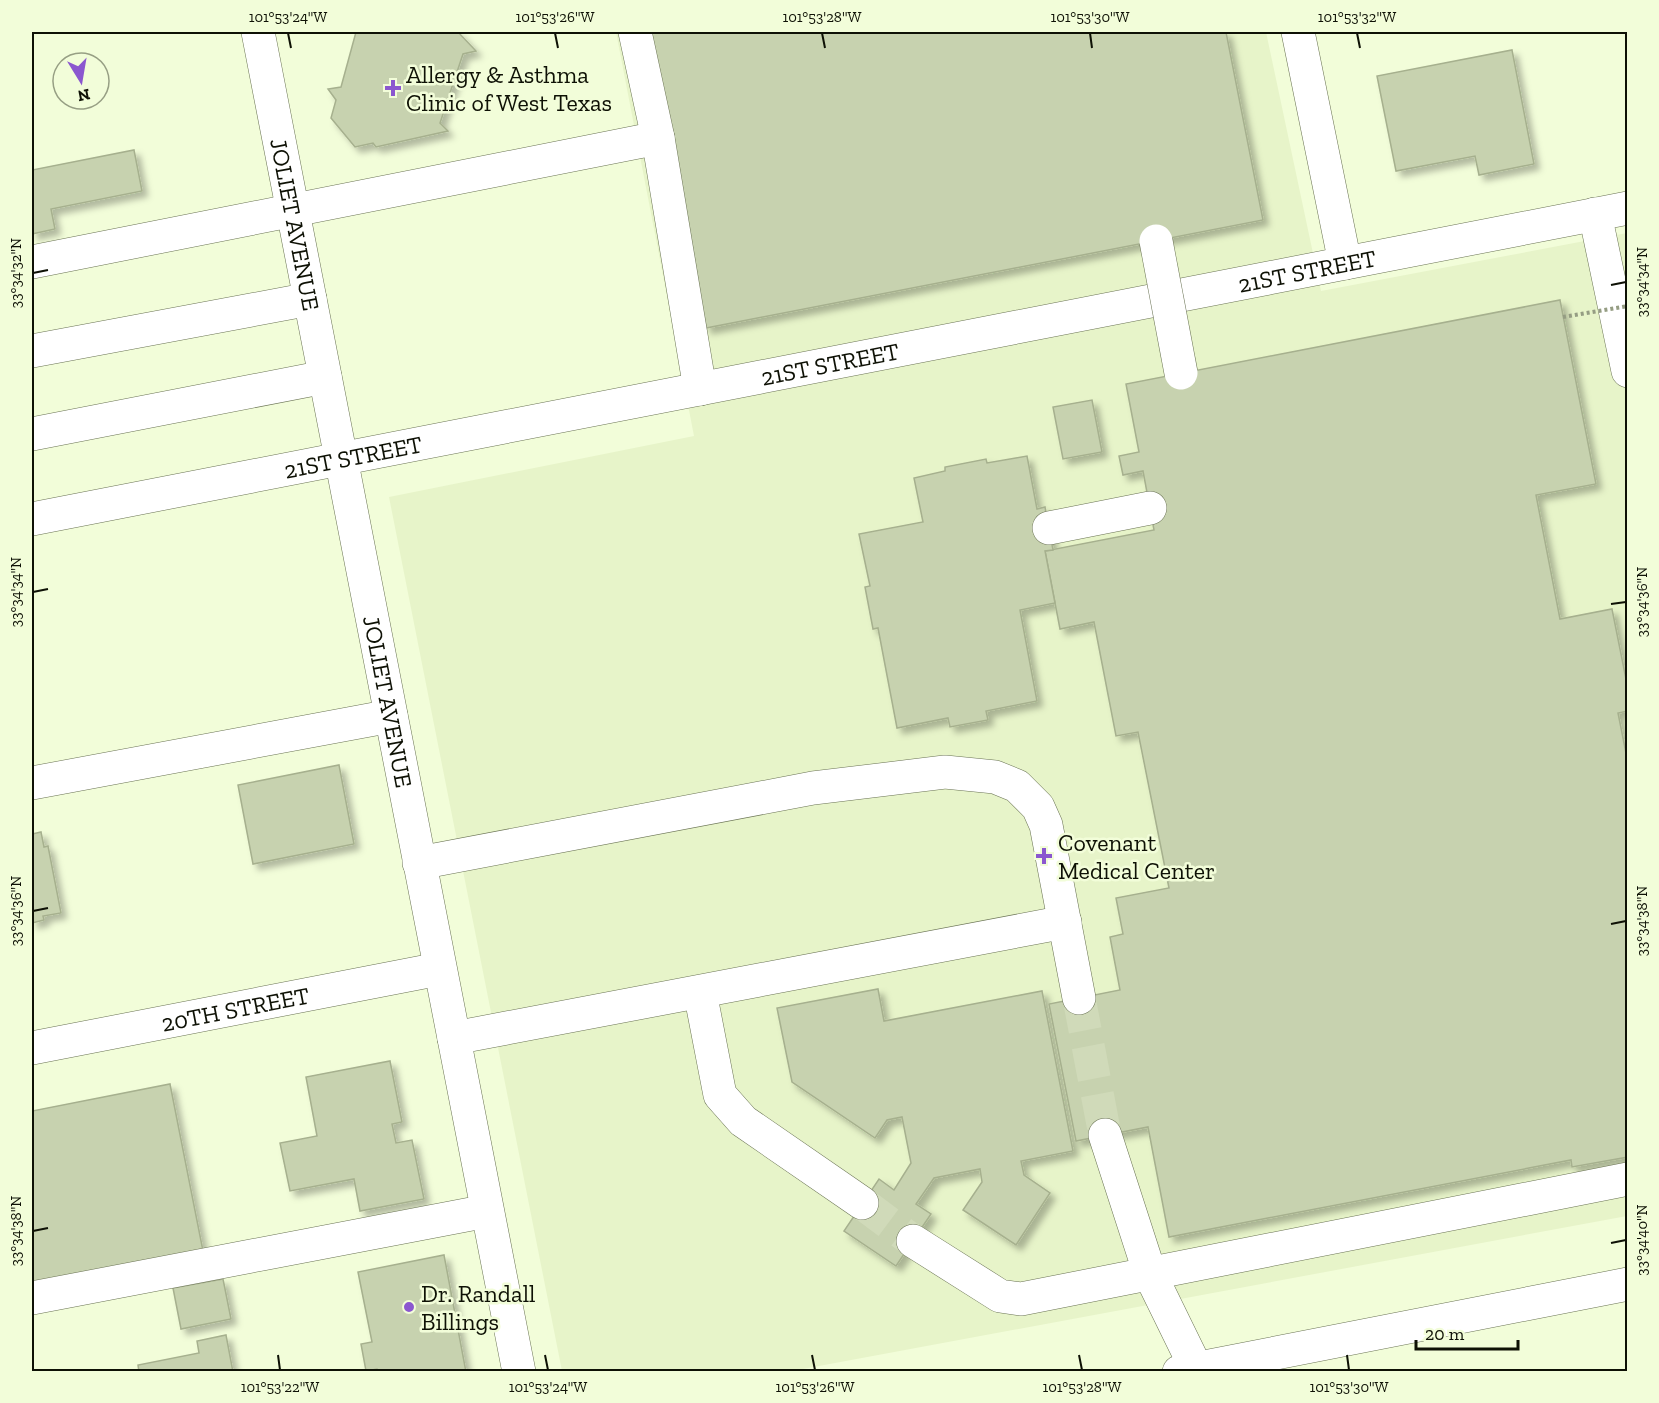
<svg xmlns="http://www.w3.org/2000/svg" width="1659" height="1403" viewBox="0 0 1659 1403" font-family="'Zilla Slab',serif">
<defs>
<filter id="shadow"><feDropShadow dx="5.5" dy="5.5" stdDeviation="3" flood-color="#0004"/></filter>
</defs>
<rect width="100%" height="100%" fill="#f2fdd9"/>
<path fill="#e7f4c9" d="M 616,32 L 1266,32 L 1321,291 L 1627,233 L 1627,1216 L 792,1371 L 562,1371 L 389,497 L 694,436 Z"/>
<g fill="#c7d2af" stroke="#a6b08e" stroke-width="1.5" filter="url(#shadow)">
<path d="M 356,32 L 458,32 L 476,51 L 463,54 L 440,123 L 448,131 L 376,147 L 373,143 L 355,147 L 331,118 L 336,100 L 328,89 L 341,87 Z"/>
<path d="M 649,32 L 1226,32 L 1263,220 L 706,328 Z"/>
<path d="M 1512,50 L 1534,164 L 1479,175 L 1475,156 L 1396,171 L 1377,76 Z"/>
<path d="M 134,150 L 142,191 L 51,209 L 55,229 L 32,234 L 32,170 Z"/>
<path d="M 1560,300 L 1596,484 L 1536,495 L 1560,619 L 1612,609 L 1628,689 L 1628,711 L 1618,713 L 1628,763 L 1628,1157 L 1572,1167 L 1571,1160 L 1169,1237 L 1148,1127 L 1076,1141 L 1049,1004 L 1120,990 L 1110,937 L 1123,934 L 1116,898 L 1169,888 L 1138,732 L 1116,736 L 1094,622 L 1060,629 L 1045,551 L 1154,530 L 1143,471 L 1123,475 L 1119,456 L 1139,452 L 1126,384 Z"/>
<path d="M 1092,400 L 1102,452 L 1063,459 L 1053,407 Z"/>
<path d="M 1027,456 L 1037,509 L 1045,507 L 1053,550 L 1045,551 L 1055,603 L 1020,610 L 1037,701 L 986,711 L 988,720 L 950,727 L 948,718 L 897,728 L 878,628 L 873,629 L 865,587 L 870,586 L 859,534 L 923,522 L 914,478 L 945,471 L 945,467 L 986,459 L 987,463 Z"/>
<path d="M 339,765 L 354,844 L 253,864 L 238,785 Z"/>
<path d="M 41,832 L 44,847 L 48,846 L 61,913 L 43,916 L 44,920 L 32,923 L 32,834 Z"/>
<path d="M 878,989 L 884,1021 L 1042,991 L 1073,1151 L 1021,1161 L 1024,1175 L 1050,1193 L 1016,1245 L 963,1210 L 982,1182 L 980,1169 L 934,1178 L 916,1204 L 931,1214 L 896,1266 L 844,1231 L 879,1179 L 894,1190 L 911,1163 L 902,1117 L 887,1120 L 875,1138 L 792,1082 L 777,1008 Z"/>
<path d="M 390,1061 L 402,1122 L 392,1124 L 396,1143 L 412,1140 L 424,1199 L 360,1211 L 354,1179 L 290,1191 L 280,1143 L 317,1136 L 306,1077 Z"/>
<path d="M 170,1084 L 204,1256 L 32,1289 L 32,1111 Z"/>
<path d="M 444,1255 L 466,1372 L 378,1372 L 377,1369 L 366,1371 L 361,1344 L 372,1342 L 358,1272 Z"/>
<path d="M 223,1279 L 231,1319 L 181,1329 L 173,1288 Z"/>
<path d="M 226,1335 L 233,1372 L 139,1372 L 138,1365 L 199,1353 L 197,1341 Z"/>
</g>
<g fill="none" stroke-linecap="round" stroke-linejoin="round">
<g stroke="#d0dab9" stroke-width="33" stroke-dasharray="33 16" stroke-linecap="butt">
<path d="M 1079,998 L 1105,1135"/>
<path d="M 862,1203 L 913,1241"/>
</g>
<defs>
<g id="minor">
<path id="s1" d="M 258,32 L 519,1372"/>
<path d="M 635,32 L 658,138 L 700,389"/>
<path d="M 1298,32 L 1345,263"/>
<path d="M 1595,214 L 1628,371"/>
<path d="M 32,262 L 658,138"/>
<path d="M 32,351 L 310,299"/>
<path d="M 32,434 L 325,377"/>
<path id="s2" d="M 32,519 L 1628,208"/>
<path d="M 1049,528 L 1150,508"/>
<path d="M 32,783 L 391,716"/>
<path d="M 419,863 L 813,788 L 945,772 L 995,777 L 1017,786 L 1038,807 L 1046,825 L 1079,998"/>
<path d="M 700,992 L 720,1095 L 743,1121 L 862,1203"/>
<path d="M 454,1038 L 1065,922"/>
<path id="s3" d="M 32,1048 L 439,969"/>
<path d="M 1105,1135 L 1150,1274 L 1196,1368"/>
<path d="M 913,1241 L 1000,1296 L 1021,1299 L 1628,1179"/>
<path d="M 32,1298 L 487,1211"/>
</g>
<path id="major" d="M 1179,1372 L 1628,1284"/>
</defs>
<use href="#minor" stroke="#6a7354" stroke-width="34"/>
<use href="#major" stroke="#6a7354" stroke-width="34"/>
<use href="#minor" stroke="#fff" stroke-width="33"/>
<use href="#major" stroke="#fff" stroke-width="33"/>
<defs>
<path id="minor-bridge" d="M 1156,241 L 1181,373"/>
</defs>
<use href="#minor-bridge" stroke="#6a7354" stroke-width="34" stroke-linecap="butt"/>
<path stroke="#959d83" stroke-width="4" stroke-dasharray="3 3" stroke-linecap="butt" d="M 1563,317 L 1628,306"/>
<use href="#minor-bridge" stroke="#fff" stroke-width="33"/>
</g>
<path fill="none" stroke="#0e1105" stroke-width="2" d="M 288,33 L 291,48M 555,33 L 558,48M 822,33 L 825,48M 1090,33 L 1092,48M 1357,33 L 1360,48M 33,273 L 48,270M 1611,285 L 1626,282M 33,592 L 48,589M 1611,604 L 1626,602M 33,911 L 48,908M 1611,924 L 1626,921M 33,1231 L 48,1228M 1611,1243 L 1626,1240M 278,1355 L 280,1370M 545,1355 L 548,1370M 812,1355 L 815,1370M 1079,1355 L 1082,1370M 1347,1355 L 1349,1370"/>
<g fill="#8b57cf" stroke="#f2fdd9" stroke-width="2">
<path d="M390 79h6v6h6v6h-6v6h-6v-6h-6v-6h6z"/>
<path d="M1041 847h6v6h6v6h-6v6h-6v-6h-6v-6h6z"/>
<circle cx="409" cy="1307" r="6"/>
</g>
<g text-anchor="middle" dominant-baseline="central" stroke-width="5" stroke-linejoin="round" paint-order="stroke">
<g font-size="24" fill="#0e1105" stroke="#f2fdd9" text-anchor="start">
<text x="406" y="74">Allergy &amp; Asthma<tspan x="406" dy="28">Clinic of West Texas</tspan></text>
<text x="1058" y="842">Covenant<tspan x="1058" dy="28">Medical Center</tspan></text>
<text x="421" y="1293">Dr. Randall<tspan x="421" dy="28">Billings</tspan></text>
</g>
<g font-size="24" fill="#0e1105" stroke="#f2fdd9">
<text stroke="none"><textPath href="#s1" startOffset="196">JOLIET AVENUE</textPath></text>
<text stroke="none"><textPath href="#s2" startOffset="1299">21ST STREET</textPath></text>
<text stroke="none"><textPath href="#s2" startOffset="813">21ST STREET</textPath></text>
<text stroke="none"><textPath href="#s2" startOffset="327">21ST STREET</textPath></text>
<text stroke="none"><textPath href="#s1" startOffset="682">JOLIET AVENUE</textPath></text>
<text stroke="none"><textPath href="#s3" startOffset="207">20TH STREET</textPath></text>
</g>
</g>
<rect width="1659" height="1403" fill="none" stroke="#f2fdd9" stroke-width="66"/>
<g transform="translate(81 81) rotate(169)"><circle r="28" fill="#f2fdd9" stroke="#979f84" stroke-width="1.5"/>
<path d="M0-4.5L10 22L0 15L-10 22Z" fill="#8b57cf"/>
<text y="-9" font-size="16" font-weight="bold" text-anchor="middle" fill="#0e1105">N</text>
</g>
<path d="M1416 1340v9h102v-9" fill="none" stroke="#0e1105" stroke-width="3"/>
<text x="1425" y="1340" font-size="18" fill="#0e1105" stroke="#f2fdd9" stroke-width="4.5" paint-order="stroke">20 m</text>
<rect x="33" y="33" width="1593" height="1337" fill="none" stroke="#0e1105" stroke-width="2"/>
<g font-size="15" text-anchor="middle" fill="#0e1105">
<text x="288" y="22">101°53'24"W</text>
<text x="555" y="22">101°53'26"W</text>
<text x="822" y="22">101°53'28"W</text>
<text x="1090" y="22">101°53'30"W</text>
<text x="1357" y="22">101°53'32"W</text>
<text transform="translate(16 273) rotate(-90)" y="5">33°34'32"N</text>
<text transform="translate(1642 282) rotate(-90)" y="5">33°34'34"N</text>
<text transform="translate(16 592) rotate(-90)" y="5">33°34'34"N</text>
<text transform="translate(1642 602) rotate(-90)" y="5">33°34'36"N</text>
<text transform="translate(16 911) rotate(-90)" y="5">33°34'36"N</text>
<text transform="translate(1642 921) rotate(-90)" y="5">33°34'38"N</text>
<text transform="translate(16 1231) rotate(-90)" y="5">33°34'38"N</text>
<text transform="translate(1642 1240) rotate(-90)" y="5">33°34'40"N</text>
<text x="280" y="1392">101°53'22"W</text>
<text x="548" y="1392">101°53'24"W</text>
<text x="815" y="1392">101°53'26"W</text>
<text x="1082" y="1392">101°53'28"W</text>
<text x="1349" y="1392">101°53'30"W</text>
</g>
</svg>
